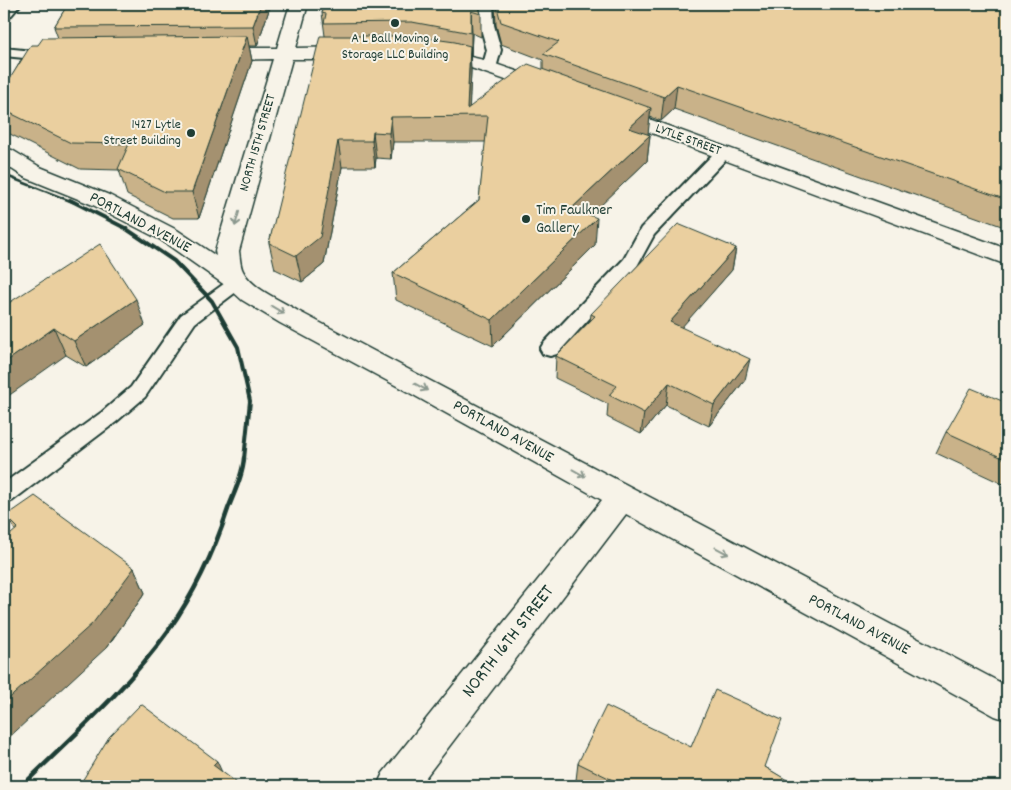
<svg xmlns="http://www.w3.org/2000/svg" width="1011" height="790" viewBox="0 0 1011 790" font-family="Dekko,sans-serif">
<rect width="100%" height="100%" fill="#f7f3e8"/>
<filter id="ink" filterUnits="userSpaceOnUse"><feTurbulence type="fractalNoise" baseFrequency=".02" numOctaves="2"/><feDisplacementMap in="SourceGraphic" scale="10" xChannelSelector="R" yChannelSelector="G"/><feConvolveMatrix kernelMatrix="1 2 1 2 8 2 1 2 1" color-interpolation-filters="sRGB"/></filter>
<g filter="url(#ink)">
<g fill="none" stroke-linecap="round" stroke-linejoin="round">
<defs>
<g id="lane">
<path d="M 8,4 L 21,4 L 9,18 L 4,19 L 4,8 Z"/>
<path d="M 481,4 L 493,4 L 494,25 L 501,50 L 496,68 L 489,72 L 482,68 L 487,50 L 480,25 Z"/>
<path d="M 4,48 L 33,51 L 40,55 L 11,107 L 9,110 L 4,111 L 4,94 L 24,58 L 4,56 Z"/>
<path d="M 723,148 L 729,150 L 731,153 L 729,156 L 654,235 L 637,266 L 557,354 L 550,356 L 543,354 L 540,349 L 543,344 L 624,259 L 641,228 L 717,150 Z"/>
<path d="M 238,276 L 244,278 L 247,282 L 244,286 L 195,323 L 145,397 L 116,422 L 12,501 L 4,504 L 4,483 L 102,412 L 131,387 L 181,315 L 232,278 Z"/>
</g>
<g id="street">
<path d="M 290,4 L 308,4 L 296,48 L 354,47 L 361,49 L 363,53 L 361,57 L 354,59 L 292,59 L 239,251 C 240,257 240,265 243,271 C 253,290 281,300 298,311 L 1007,686 L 1007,720 L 995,716 L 626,514 L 419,786 L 377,786 L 383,773 L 602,500 L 408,392 L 280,323 L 242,300 L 229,288 L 161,240 L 93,205 L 24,177 L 4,164 L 4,149 L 12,150 L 40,167 L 109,195 L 177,230 L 216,256 L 215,251 L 273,59 L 212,60 L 205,58 L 203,54 L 205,50 L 212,48 L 277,48 Z"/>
<path d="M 434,49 L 484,60 L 554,84 L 557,88 L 554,92 L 547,94 L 471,68 L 427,59 L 424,55 L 427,51 Z"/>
<path d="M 613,106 L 1007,249 L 1007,265 L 606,116 L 603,112 L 606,108 Z"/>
</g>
</defs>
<use href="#lane" stroke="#1f3d34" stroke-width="4"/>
<use href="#street" stroke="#1f3d34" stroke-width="3"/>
<use href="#lane" fill="#f7f3e8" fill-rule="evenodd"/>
<use href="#street" fill="#f7f3e8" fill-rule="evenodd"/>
<path stroke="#1f3d34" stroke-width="2.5" d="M 4,175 L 73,202"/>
<path stroke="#1f3d34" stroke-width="4" d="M 70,200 L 125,228 L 174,261 L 212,301 L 238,347 L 250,401 L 244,459"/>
<path stroke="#1f3d34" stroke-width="4.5" d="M 22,786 C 72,737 127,689 168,631 C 194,594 214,552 228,509 C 234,493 243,475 244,458"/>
</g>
<g fill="#c9b289" stroke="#1f3d34">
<path d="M 68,4 L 271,4 L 257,46 L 249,46 L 252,61 L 199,218 L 173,218 L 127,195 L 119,170 L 80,169 L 4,131 L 4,88 L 38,45 L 58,38 L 54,27 Z"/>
<path d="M 325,4 L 479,4 L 479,7 L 481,14 L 481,37 L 472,33 L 471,56 L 470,55 L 471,71 L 469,108 L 543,69 L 543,60 L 501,44 L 496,25 L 495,4 L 1007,4 L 1007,228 L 674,109 L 661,121 L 650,117 L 647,134 L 650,135 L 647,161 L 590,215 L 595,245 L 493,346 L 396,300 L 393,273 L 479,200 L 486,142 L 393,142 L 391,159 L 376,158 L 375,167 L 342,167 L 324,264 L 302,282 L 275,269 L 269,243 L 325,36 L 322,13 Z"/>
<path d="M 736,248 L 732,270 L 681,327 L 745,380 L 709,426 L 666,405 L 641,434 L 607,417 L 608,404 L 555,378 L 556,356 L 590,321 L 591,314 Z"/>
<path d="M 4,306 L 145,325 L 86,367 L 66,355 Z"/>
<path d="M 1007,403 L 1007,486 L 936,453 L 946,432 Z"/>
<path d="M 6,516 L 134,568 L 145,593 L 107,647 L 15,530 Z"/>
<path d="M 691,747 L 765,767 L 796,786 L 587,786 L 576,780 L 578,763 Z"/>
</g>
<g fill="#a4916f" stroke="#1f3d34">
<path d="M 261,4 L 271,4 L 257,46 L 253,26 Z"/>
<path d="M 471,11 L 472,33 L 471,56 Z"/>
<path d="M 247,36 L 252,61 L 199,218 L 192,192 Z"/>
<path d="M 470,46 L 471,71 L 469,116 L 467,109 Z"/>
<path d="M 677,85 L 674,109 L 661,121 L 664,97 Z"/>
<path d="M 651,108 L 648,134 L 626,154 L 629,128 Z"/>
<path d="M 391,117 L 393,142 L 391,159 L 389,133 Z"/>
<path d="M 373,132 L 376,158 L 375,167 L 372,141 Z"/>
<path d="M 650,135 L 647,161 L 571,234 L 572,208 Z"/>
<path d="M 338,141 L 342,167 L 324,264 L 302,282 L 296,256 Z"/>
<path d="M 597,218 L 595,245 L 493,346 L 492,320 Z"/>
<path d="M 736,248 L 732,270 L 667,344 L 670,322 Z"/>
<path d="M 136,299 L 145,325 L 86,367 L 74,341 Z"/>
<path d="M 54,328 L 66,355 L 4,399 L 4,363 Z"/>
<path d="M 750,359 L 745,380 L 709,426 L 714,405 Z"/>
<path d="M 669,383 L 666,405 L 641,434 L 644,413 Z"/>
<path d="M 134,568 L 145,593 L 107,647 L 4,742 L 4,703 Z"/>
<path d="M 217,761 L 225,779 L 213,765 Z"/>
</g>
<g fill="#eacf9f" stroke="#1f3d34">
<path d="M 68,4 L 261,4 L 253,26 L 54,27 Z"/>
<path d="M 325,4 L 478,4 L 481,14 L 471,11 L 471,33 L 412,22 L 324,23 L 326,14 L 322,13 Z"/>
<path d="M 496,4 L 998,4 L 1007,6 L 1007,200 L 677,85 L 664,97 L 543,54 L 559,42 L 501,22 Z"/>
<path d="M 247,36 L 192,192 L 165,192 L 118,169 L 129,144 L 71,143 L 4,110 L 4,88 L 31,45 L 38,45 L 43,38 Z"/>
<path d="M 320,36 L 412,36 L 455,42 L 470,46 L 467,109 L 528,64 L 651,108 L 629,128 L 650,135 L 572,208 L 597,218 L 492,320 L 393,273 L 479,200 L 488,116 L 391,117 L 389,133 L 373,132 L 372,141 L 338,141 L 320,237 L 296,256 L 269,243 Z"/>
<path d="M 678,224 L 736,248 L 670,322 L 750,359 L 714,405 L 669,383 L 644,413 L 609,395 L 617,386 L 556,356 L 595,316 L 591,314 Z"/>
<path d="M 100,244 L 136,299 L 74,341 L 54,328 L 4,363 L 4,306 Z"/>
<path d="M 971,388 L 1007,403 L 1007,460 L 946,432 Z"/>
<path d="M 35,496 L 134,568 L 93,623 L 4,703 L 4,540 L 18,528 L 6,516 Z"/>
<path d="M 715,690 L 782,720 L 765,767 L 797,786 L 625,786 L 578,763 L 606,706 L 691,747 Z"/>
<path d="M 141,704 L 217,761 L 213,765 L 241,786 L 79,786 L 109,737 Z"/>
<path d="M 852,778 L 866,786 L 848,786 Z"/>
</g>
<defs><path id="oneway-shaft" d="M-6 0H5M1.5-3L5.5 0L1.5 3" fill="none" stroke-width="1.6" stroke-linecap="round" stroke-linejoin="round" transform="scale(1.25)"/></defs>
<g stroke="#8b988e">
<use href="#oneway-shaft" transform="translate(237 219) rotate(106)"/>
<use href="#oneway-shaft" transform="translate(278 310) rotate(31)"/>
<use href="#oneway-shaft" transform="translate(421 387) rotate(29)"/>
<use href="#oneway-shaft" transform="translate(579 473) rotate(29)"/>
<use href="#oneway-shaft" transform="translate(722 551) rotate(28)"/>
</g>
</g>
<g fill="#1f3d34" stroke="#f7f3e8" stroke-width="2">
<circle cx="395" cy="23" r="5"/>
<circle cx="191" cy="133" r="5"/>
<circle cx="526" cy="219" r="5"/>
</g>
<g text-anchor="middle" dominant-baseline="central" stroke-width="4" stroke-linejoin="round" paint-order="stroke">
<g font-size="14" fill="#1f3d34" stroke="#f7f3e8">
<text x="395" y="39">A L Ball Moving &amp;<tspan x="395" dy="16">Storage LLC Building</tspan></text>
<text x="181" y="125" text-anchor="end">1427 Lytle<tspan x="181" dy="16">Street Building</tspan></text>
</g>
<g font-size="14" fill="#1f3d34" stroke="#f7f3e8">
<text transform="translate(688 140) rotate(20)">LYTLE STREET</text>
<text transform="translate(258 143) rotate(-74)">NORTH 15TH STREET</text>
</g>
<g font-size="16" fill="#1f3d34" stroke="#f7f3e8" text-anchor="start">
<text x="536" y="210">Tim Faulkner<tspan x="536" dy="18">Gallery</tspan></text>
</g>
<g font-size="16" fill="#1f3d34" stroke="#f7f3e8">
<text transform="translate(140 223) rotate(28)">PORTLAND AVENUE</text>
<text transform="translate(503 432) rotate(29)">PORTLAND AVENUE</text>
<text transform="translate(859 625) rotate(28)">PORTLAND AVENUE</text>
</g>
<g font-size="19" fill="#1f3d34" stroke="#f7f3e8">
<text transform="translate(509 642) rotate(-52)">NORTH 16TH STREET</text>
</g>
</g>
<rect width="1011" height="790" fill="none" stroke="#f7f3e8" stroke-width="20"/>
<rect x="10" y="10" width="991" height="770" fill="none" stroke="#1f3d34" stroke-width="2" filter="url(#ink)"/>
</svg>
